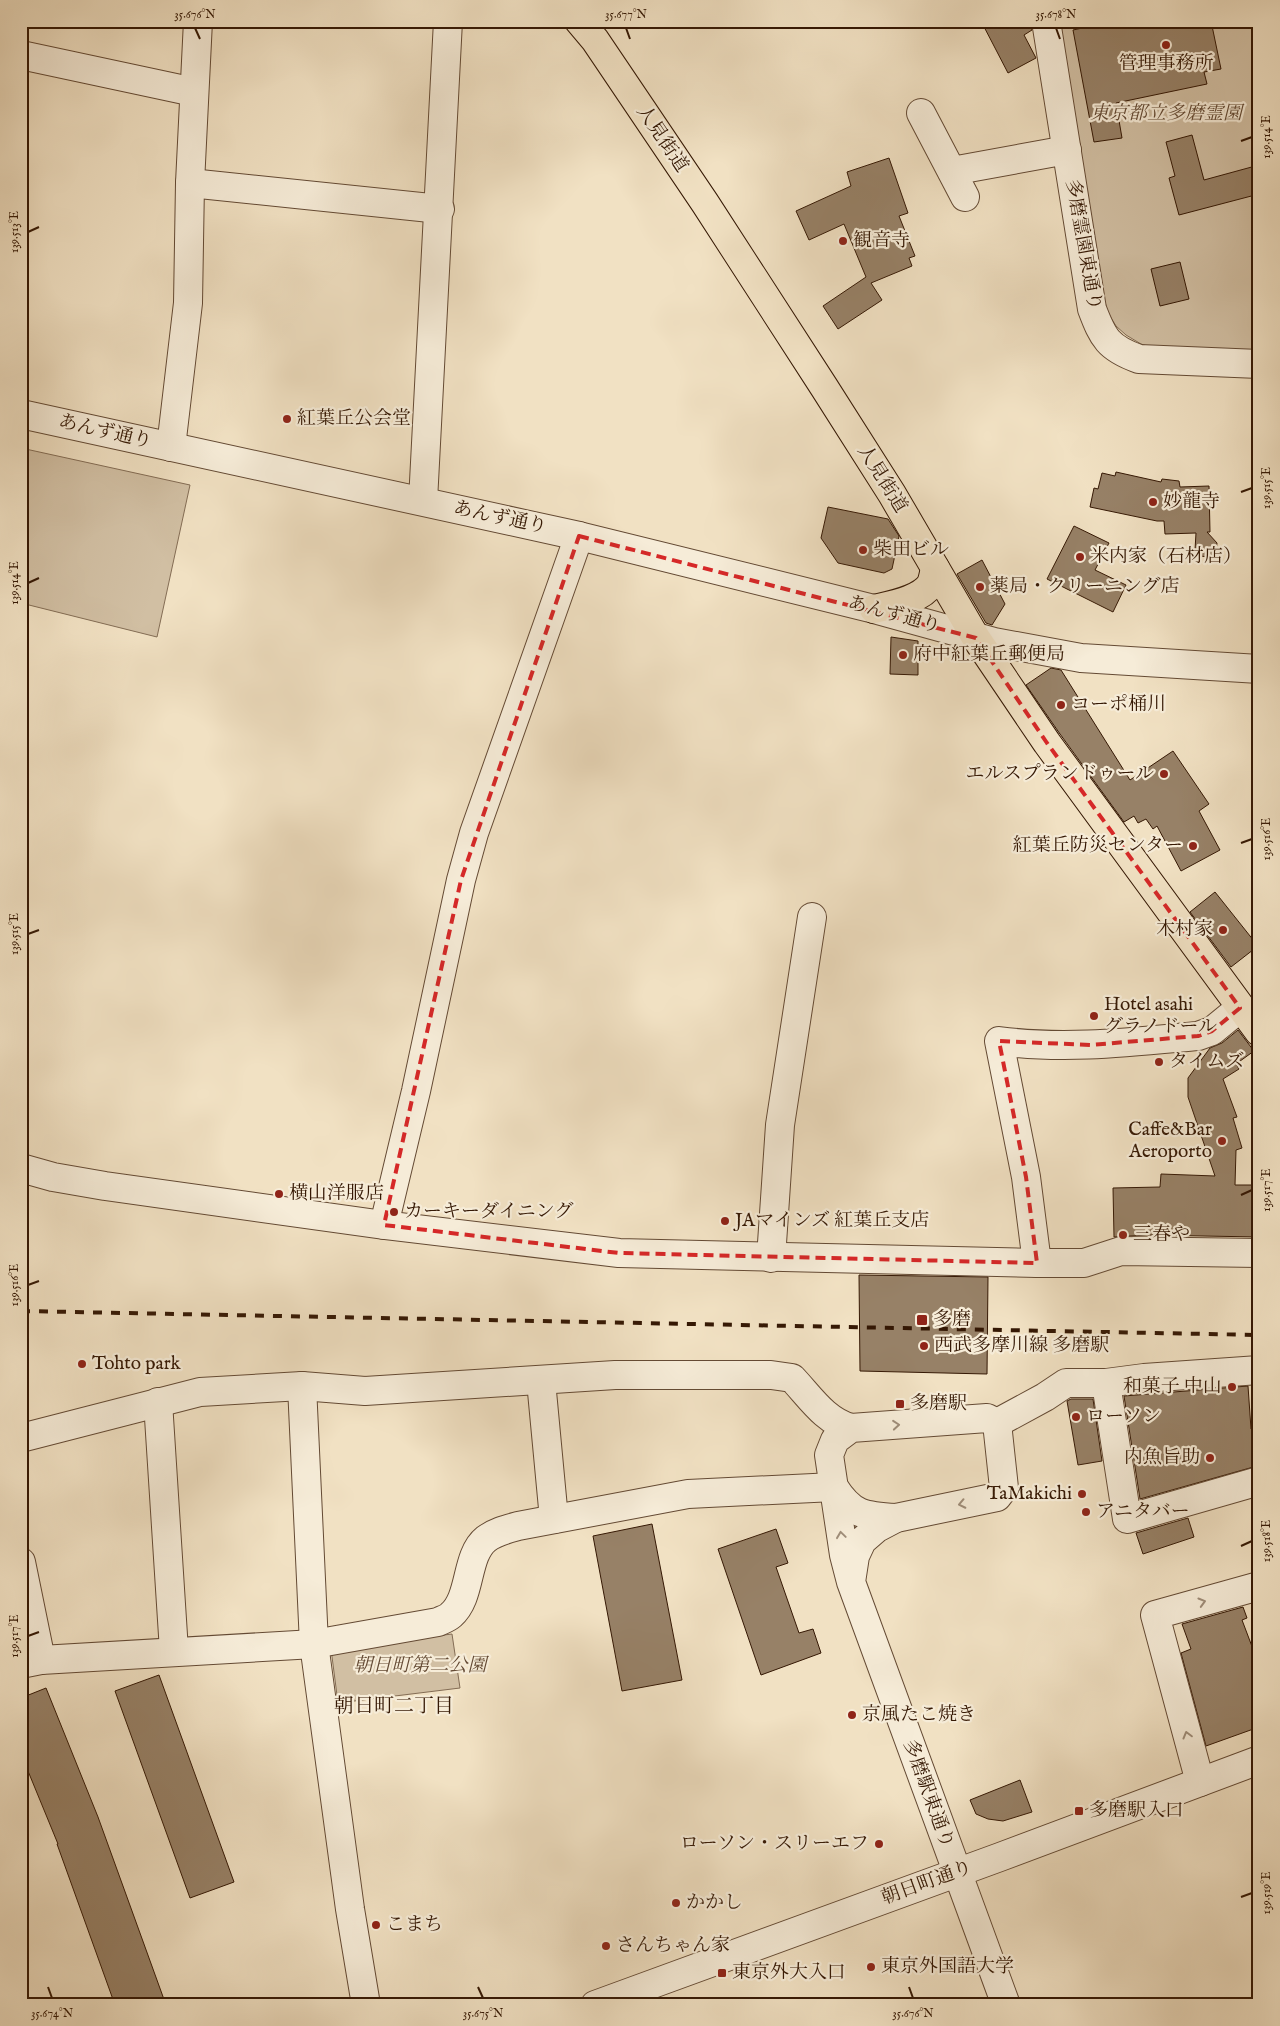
<svg xmlns="http://www.w3.org/2000/svg" width="1280" height="2026" viewBox="0 0 1280 2026" font-family="'IM FELL English','Noto Serif JP',serif">
<rect width="100%" height="100%" fill="#f1e1c3"/>
<filter id="stains"><feTurbulence type="fractalNoise" baseFrequency=".004" numOctaves="4"/><feColorMatrix values="0 0 0 0 .2 0 0 0 0 .09 0 0 0 0 .02 0 0 0 .5 -.17"/></filter>
<radialGradient id="worn" r=".72"><stop offset=".6" stop-color="#630" stop-opacity="0"/><stop offset="1" stop-color="#630" stop-opacity=".3"/></radialGradient>
<g fill="#d1bfa3" stroke="#836c54">
<path d="M 1057,21 L 1259,21 L 1259,353 L 1160,350 L 1141,344 L 1126,335 L 1116,326 L 1108,313 L 1104,298 Z"/>
<path d="M 21,448 L 190,485 L 157,637 L 21,603 Z"/>
<path d="M 452,1634 L 460,1688 L 338,1703 L 331,1649 Z"/>
</g>
<g fill="#978167" stroke="#351804">
<path d="M 981,21 L 1031,21 L 1032,30 L 1024,35 L 1036,58 L 1008,73 Z"/>
<path d="M 1115,21 L 1211,21 L 1221,69 L 1204,72 L 1207,84 L 1116,103 L 1122,138 L 1094,142 L 1073,30 Z"/>
<path d="M 1192,135 L 1204,180 L 1259,165 L 1259,194 L 1179,215 L 1169,178 L 1175,176 L 1166,142 Z"/>
<path d="M 889,158 L 908,213 L 899,216 L 915,256 L 909,258 L 912,266 L 871,283 L 882,300 L 838,329 L 823,306 L 866,277 L 844,224 L 809,240 L 796,211 L 851,186 L 847,172 Z"/>
<path d="M 1180,262 L 1189,299 L 1160,306 L 1151,269 Z"/>
<path d="M 1116,472 L 1161,482 L 1162,479 L 1179,481 L 1180,487 L 1209,486 L 1210,532 L 1207,532 L 1217,543 L 1216,552 L 1209,557 L 1200,556 L 1195,550 L 1196,533 L 1165,534 L 1164,521 L 1157,521 L 1090,507 L 1094,488 L 1098,489 L 1102,473 L 1115,476 Z"/>
<path d="M 828,507 L 888,519 L 899,536 L 892,569 L 884,573 L 838,563 L 821,538 Z"/>
<path d="M 1074,526 L 1109,543 L 1095,570 L 1126,585 L 1113,612 L 1047,579 Z"/>
<path d="M 982,560 L 1005,604 L 992,625 L 986,623 L 957,574 Z"/>
<path d="M 891,637 L 918,641 L 918,675 L 890,674 Z"/>
<path d="M 1051,668 L 1061,670 L 1130,780 L 1173,751 L 1209,804 L 1199,811 L 1220,850 L 1181,871 L 1157,826 L 1153,829 L 1146,819 L 1138,823 L 1134,816 L 1124,822 L 1060,734 L 1026,685 Z"/>
<path d="M 1215,892 L 1258,946 L 1231,967 L 1190,912 Z"/>
<path d="M 1238,1030 L 1254,1051 L 1236,1064 L 1239,1069 L 1223,1079 L 1237,1117 L 1233,1118 L 1242,1148 L 1236,1150 L 1235,1185 L 1259,1185 L 1259,1237 L 1147,1235 L 1114,1237 L 1113,1188 L 1160,1187 L 1161,1174 L 1215,1176 L 1188,1097 L 1188,1078 L 1210,1048 L 1222,1043 Z"/>
<path d="M 859,1275 L 988,1277 L 987,1374 L 860,1371 Z"/>
<path d="M 1248,1386 L 1251,1429 L 1253,1429 L 1257,1466 L 1140,1499 L 1124,1396 Z"/>
<path d="M 1071,1399 L 1093,1399 L 1102,1461 L 1078,1465 L 1067,1401 Z"/>
<path d="M 1188,1518 L 1194,1537 L 1143,1554 L 1136,1533 Z"/>
<path d="M 652,1524 L 682,1680 L 622,1691 L 593,1536 Z"/>
<path d="M 776,1529 L 788,1563 L 776,1567 L 799,1633 L 813,1629 L 821,1653 L 761,1675 L 718,1549 Z"/>
<path d="M 1243,1607 L 1247,1618 L 1242,1620 L 1259,1665 L 1259,1727 L 1206,1746 L 1181,1653 L 1191,1649 L 1182,1624 Z"/>
<path d="M 159,1675 L 234,1882 L 190,1898 L 115,1691 Z"/>
<path d="M 46,1688 L 98,1817 L 166,2005 L 115,2005 L 57,1844 L 58,1844 L 21,1754 L 21,1698 Z"/>
<path d="M 1020,1780 L 1032,1812 L 1003,1821 L 988,1819 L 976,1814 L 970,1800 Z"/>
</g>
<g fill="none" stroke-linecap="round" stroke-linejoin="round">
<defs>
<g id="minor">
<path d="M 1046,21 L 1092,309 C 1103,338 1108,348 1139,359 L 1259,364"/>
<path d="M 21,55 L 194,92"/>
<path d="M 921,113 L 965,197"/>
<path d="M 952,171 L 1067,150"/>
<path d="M 190,183 L 440,209"/>
<path d="M 21,414 L 579,536 L 874,609 L 994,642 L 1081,658 L 1259,669"/>
<path d="M 171,447 L 188,303 L 190,183 L 198,21"/>
<path d="M 423,501 L 448,21"/>
<path d="M 21,1168 L 53,1177 L 105,1186 L 384,1225 L 619,1253 L 1037,1263 L 1084,1263 L 1121,1251 L 1259,1253"/>
<path d="M 384,1225 L 416,1091 L 461,880 L 474,833 L 579,536"/>
<path d="M 771,1258 L 780,1125 L 812,917"/>
<path d="M 1037,1263 L 1026,1177 L 999,1041 C 1065,1050 1132,1042 1198,1036 L 1212,1031 L 1240,1008"/>
<path d="M 541,1381 L 554,1519"/>
<path d="M 1106,1383 L 1127,1519 L 1259,1481"/>
<path d="M 302,1386 L 314,1644 L 350,1909 L 366,2005"/>
<path d="M 158,1402 L 174,1651"/>
<path d="M 997,1423 L 1045,1397 L 1066,1383 L 1106,1383 L 1144,1378 L 1259,1370"/>
<path d="M 21,1438 L 200,1392 L 302,1386 L 365,1391 L 615,1375 L 771,1375 L 792,1378 C 810,1397 825,1421 851,1428"/>
<path d="M 21,1562 L 41,1660"/>
<path d="M 851,1582 L 855,1556 L 862,1541 L 877,1528 L 896,1518 L 997,1497 L 1004,1488 L 997,1423 L 987,1418 L 851,1428 L 835,1440 L 829,1455 L 844,1555 L 851,1582 L 1006,2005"/>
<path d="M 21,1664 L 41,1660 L 314,1644 L 438,1622 C 442,1620 448,1618 451,1615 C 472,1597 465,1556 486,1539 C 495,1532 507,1529 518,1526 L 688,1494 L 834,1487 C 852,1515 864,1516 896,1518"/>
<path d="M 1200,1782 L 1155,1615 L 1259,1586"/>
<path d="M 595,2005 L 1000,1857 L 1259,1760"/>
</g>
<g id="major">
<path d="M 579,21 L 595,40 L 705,203 L 824,387 L 892,494 L 976,638 L 1047,743 L 1259,1032"/>
<path d="M 874,609 C 891,605 921,600 931,584 C 933,579 934,573 935,568"/>
</g>
</defs>
<use href="#minor" stroke="#644a34" stroke-width="30"/>
<use href="#major" stroke="#351804" stroke-width="30"/>
<use href="#minor" stroke="#f6ecd8" stroke-width="28"/>
<use href="#major" stroke="#f1e1c3" stroke-width="28"/>
<path stroke="#351804" stroke-width="4" stroke-dasharray="9 9" stroke-linecap="butt" d="M 21,1311 L 1259,1335"/>
</g>
<defs><path id="oneway-chevron" d="M-2-3.5L2.5 0L-2 3.5" fill="none" stroke-width="1.6" stroke-linecap="round" stroke-linejoin="round" transform="scale(1.25)"/></defs>
<g stroke="#9f8d79">
<use href="#oneway-chevron" transform="translate(896 1425) rotate(-5)"/>
<use href="#oneway-chevron" transform="translate(962 1504) rotate(168)"/>
<use href="#oneway-chevron" transform="translate(841 1535) rotate(-98)"/>
<use href="#oneway-chevron" transform="translate(1202 1602) rotate(-16)"/>
<use href="#oneway-chevron" transform="translate(1187 1735) rotate(-105)"/>
</g>
<path fill="none" stroke="#d62828" stroke-width="4" stroke-dasharray="10 6" stroke-linejoin="round" d="M 579,536 L 976,638 L 1047,743 L 1240,1008 L 1212,1031 L 1198,1036 L 1090,1045 L 999,1041 L 1026,1177 L 1037,1263 L 619,1253 L 384,1225 L 461,880 Z"/>
<path fill="none" stroke="#351804" stroke-width="2" d="M 195,28 L 200,39M 626,28 L 630,39M 1056,28 L 1060,39M 1241,141 L 1252,137M 28,232 L 39,227M 1241,492 L 1252,488M 28,583 L 39,578M 1241,843 L 1252,839M 28,934 L 39,930M 1241,1195 L 1252,1190M 28,1285 L 39,1281M 1241,1546 L 1252,1541M 28,1636 L 39,1632M 1241,1897 L 1252,1893M 48,1987 L 52,1998M 478,1987 L 483,1998M 909,1987 L 913,1998"/>
<g fill="#8f2418" stroke="#f6ecd8" stroke-width="2">
<circle cx="1166" cy="45" r="5"/>
<circle cx="843" cy="241" r="5"/>
<circle cx="287" cy="419" r="5"/>
<circle cx="1153" cy="502" r="5"/>
<circle cx="863" cy="550" r="5"/>
<circle cx="1080" cy="557" r="5"/>
<circle cx="980" cy="587" r="5"/>
<circle cx="903" cy="655" r="5"/>
<circle cx="1061" cy="705" r="5"/>
<circle cx="1164" cy="774" r="5"/>
<circle cx="1193" cy="846" r="5"/>
<circle cx="1223" cy="930" r="5"/>
<circle cx="1094" cy="1016" r="5"/>
<circle cx="1159" cy="1062" r="5"/>
<circle cx="1222" cy="1141" r="5"/>
<circle cx="279" cy="1194" r="5"/>
<circle cx="394" cy="1212" r="5"/>
<circle cx="725" cy="1221" r="5"/>
<circle cx="1123" cy="1235" r="5"/>
<rect x="916" y="1314" width="12" height="12" rx="2.5"/>
<circle cx="924" cy="1346" r="5"/>
<circle cx="82" cy="1364" r="5"/>
<circle cx="1232" cy="1387" r="5"/>
<rect x="895" y="1399" width="10" height="10" rx="2.5"/>
<circle cx="1076" cy="1417" r="5"/>
<circle cx="1210" cy="1458" r="5"/>
<circle cx="1082" cy="1494" r="5"/>
<circle cx="1086" cy="1512" r="5"/>
<circle cx="852" cy="1715" r="5"/>
<rect x="1074" y="1806" width="10" height="10" rx="2.5"/>
<circle cx="879" cy="1844" r="5"/>
<circle cx="676" cy="1903" r="5"/>
<circle cx="376" cy="1925" r="5"/>
<circle cx="606" cy="1946" r="5"/>
<circle cx="871" cy="1967" r="5"/>
<rect x="717" y="1968" width="10" height="10" rx="2.5"/>
</g>
<g text-anchor="middle" dominant-baseline="central" stroke-width="4.5" stroke-linejoin="round" paint-order="stroke">
<g font-size="19" fill="#351804" stroke="#f6ecd8" text-anchor="start">
<text x="1166" y="64" text-anchor="middle">管理事務所</text>
<text x="853" y="241">観音寺</text>
<text x="297" y="419">紅葉丘公会堂</text>
<text x="1163" y="502">妙龍寺</text>
<text x="873" y="550">柴田ビル</text>
<text x="1090" y="557">米内家（石材店）</text>
<text x="990" y="587">薬局・クリーニング店</text>
<text x="913" y="655">府中紅葉丘郵便局</text>
<text x="1071" y="705">コーポ桶川</text>
<text x="1154" y="774" text-anchor="end">エルスプランドゥール</text>
<text x="1183" y="846" text-anchor="end">紅葉丘防災センター</text>
<text x="1213" y="930" text-anchor="end">木村家</text>
<text x="1104" y="1005">Hotel asahi<tspan x="1104" dy="22">グラノドール</tspan></text>
<text x="1169" y="1062">タイムズ</text>
<text x="1212" y="1130" text-anchor="end">Caffe&amp;Bar<tspan x="1212" dy="22">Aeroporto</tspan></text>
<text x="289" y="1194">横山洋服店</text>
<text x="404" y="1212">カーキーダイニング</text>
<text x="735" y="1221">JAマインズ 紅葉丘支店</text>
<text x="1133" y="1235">三春や</text>
<text x="933" y="1320">多磨</text>
<text x="934" y="1346">西武多摩川線 多磨駅</text>
<text x="92" y="1364">Tohto park</text>
<text x="1222" y="1387" text-anchor="end">和菓子 中山</text>
<text x="910" y="1404">多磨駅</text>
<text x="1086" y="1417">ローソン</text>
<text x="1200" y="1458" text-anchor="end">内魚旨助</text>
<text x="1072" y="1494" text-anchor="end">TaMakichi</text>
<text x="1096" y="1512">アニタバー</text>
<text x="862" y="1715">京風たこ焼き</text>
<text x="1089" y="1811">多磨駅入口</text>
<text x="869" y="1844" text-anchor="end">ローソン・スリーエフ</text>
<text x="686" y="1903">かかし</text>
<text x="386" y="1925">こまち</text>
<text x="616" y="1946">さんちゃん家</text>
<text x="881" y="1967">東京外国語大学</text>
<text x="732" y="1973">東京外大入口</text>
</g>
<g font-size="19" font-style="italic" fill="#644a34" stroke="#f6ecd8">
<text x="1166" y="114">東京都立多磨霊園</text>
<text x="420" y="1666">朝日町第二公園</text>
</g>
<g font-size="19" fill="#351804" stroke="#f6ecd8">
<text transform="translate(662 139) rotate(56)">人見街道</text>
<text transform="translate(1083 245) rotate(80)">多磨霊園東通り</text>
<text transform="translate(105 432) rotate(13)">あんず通り</text>
<text transform="translate(882 479) rotate(58)">人見街道</text>
<text transform="translate(500 518) rotate(12)">あんず通り</text>
<text transform="translate(894 615) rotate(15)">あんず通り</text>
<text transform="translate(928 1794) rotate(70)">多磨駅東通り</text>
<text transform="translate(927 1883) rotate(-20)">朝日町通り</text>
</g>
<g font-size="20" fill="#351804" stroke="#f6ecd8">
<text x="394" y="1706">朝日町二丁目</text>
</g>
</g>
<rect width="1280" height="2026" fill="none" stroke="#f1e1c3" stroke-width="55"/>
<rect x="28" y="28" width="1224" height="1970" fill="none" stroke="#351804" stroke-width="2"/>
<g font-size="12" text-anchor="middle" fill="#351804">
<text x="195" y="18">35.676°N</text>
<text x="626" y="18">35.677°N</text>
<text x="1056" y="18">35.678°N</text>
<text transform="translate(1266 137) rotate(-90)" y="4">139.514°E</text>
<text transform="translate(14 232) rotate(-90)" y="4">139.513°E</text>
<text transform="translate(1266 488) rotate(-90)" y="4">139.515°E</text>
<text transform="translate(14 583) rotate(-90)" y="4">139.514°E</text>
<text transform="translate(1266 839) rotate(-90)" y="4">139.516°E</text>
<text transform="translate(14 934) rotate(-90)" y="4">139.515°E</text>
<text transform="translate(1266 1190) rotate(-90)" y="4">139.517°E</text>
<text transform="translate(14 1285) rotate(-90)" y="4">139.516°E</text>
<text transform="translate(1266 1541) rotate(-90)" y="4">139.518°E</text>
<text transform="translate(14 1636) rotate(-90)" y="4">139.517°E</text>
<text transform="translate(1266 1893) rotate(-90)" y="4">139.519°E</text>
<text x="52" y="2017">35.674°N</text>
<text x="483" y="2017">35.675°N</text>
<text x="913" y="2017">35.676°N</text>
</g>
<rect width="100%" height="100%" filter="url(#stains)"/>
<rect width="100%" height="100%" fill="url(#worn)"/>
</svg>
